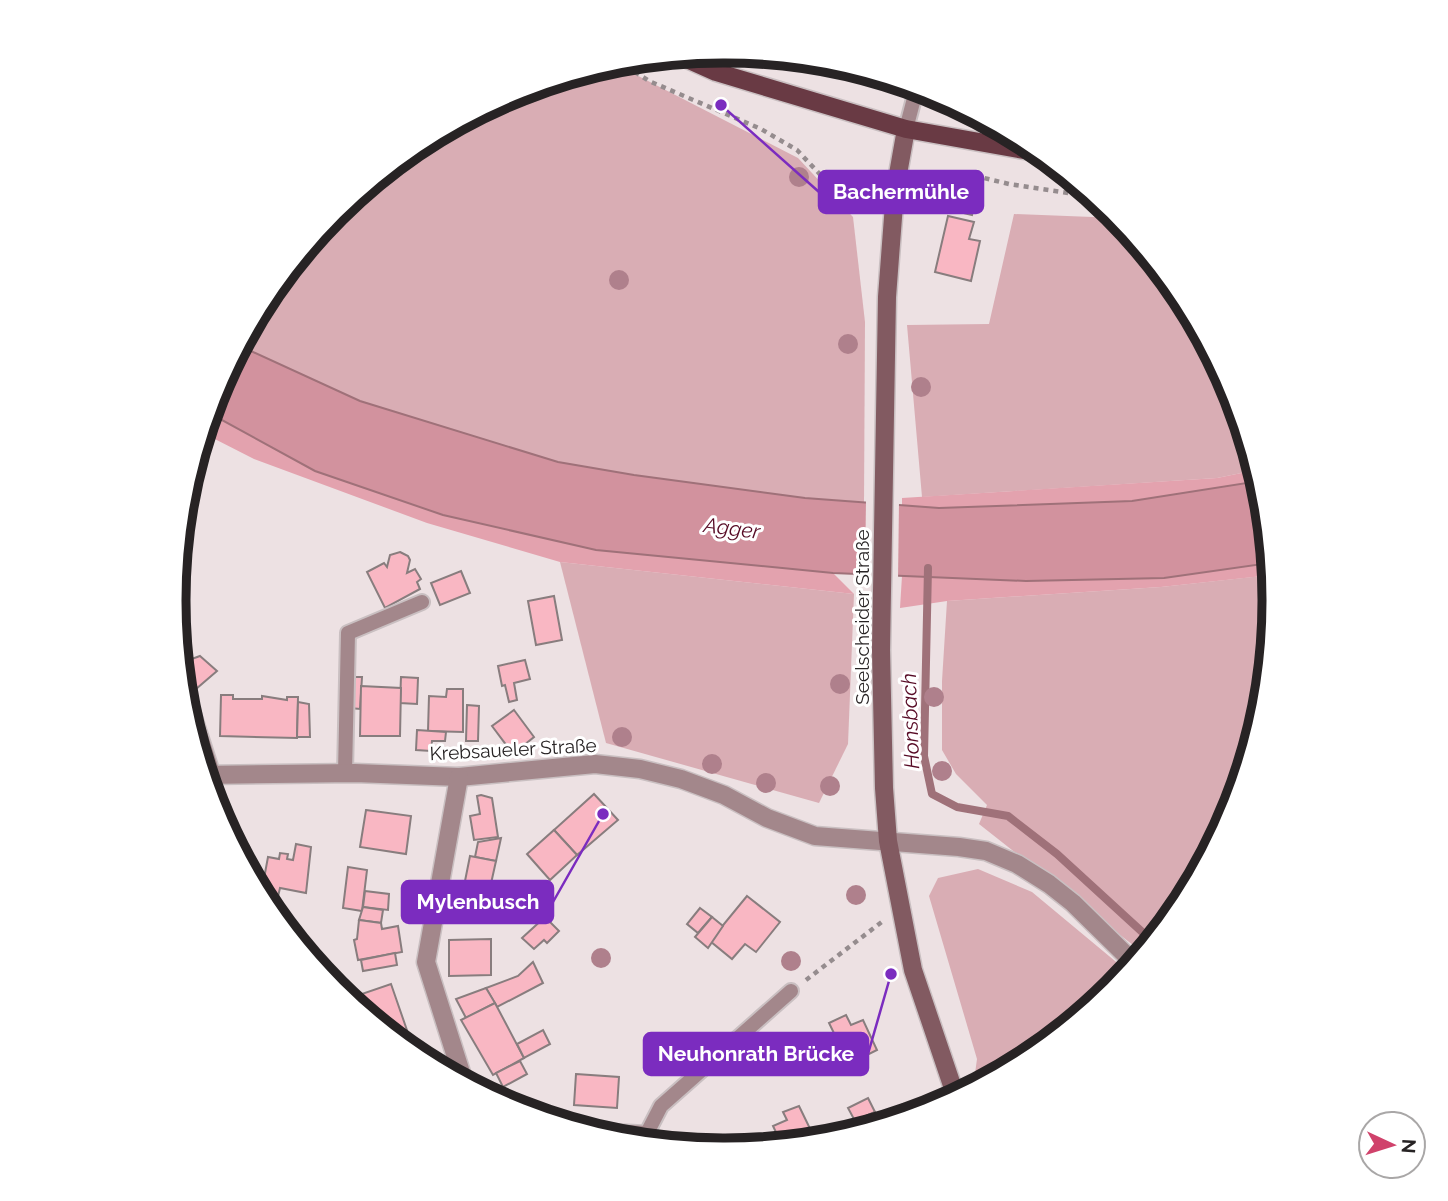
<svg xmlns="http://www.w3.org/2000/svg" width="1448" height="1201" viewBox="0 0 1448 1201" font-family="Raleway,sans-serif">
<rect width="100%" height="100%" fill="#ede1e3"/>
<g fill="#d9adb4">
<path d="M 613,63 L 798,158 L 853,217 L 865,322 L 864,502 L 805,498 L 634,475 L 558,462 L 360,401 L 240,346 L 267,295 L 336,211 L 419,143 L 514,92 Z"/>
<path d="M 1014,214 L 1118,218 L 1181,295 L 1232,390 L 1256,470 L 1217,478 L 922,497 L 907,325 L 989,324 Z"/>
<path d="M 560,562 L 854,594 L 848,744 L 819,803 L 606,743 Z"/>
<path d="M 1271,575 L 1274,601 L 1263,708 L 1232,811 L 1181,906 L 1143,953 L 979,824 L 987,805 L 956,774 L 942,750 L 942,681 L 947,601 L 1161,587 Z"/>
<path d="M 978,869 L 1032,892 L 1127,971 L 1112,990 L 1029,1058 L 973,1088 L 977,1059 L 929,896 L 938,878 Z"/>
</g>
<g fill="#e3a2ae">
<path d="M 209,413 L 315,471 L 443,515 L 596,550 L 833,573 L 854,594 L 560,562 L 427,523 L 254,459 L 203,433 Z"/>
<path d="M 1256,470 L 1259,481 L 1132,501 L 939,508 L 902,505 L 902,498 L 1217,478 Z"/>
<path d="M 1270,563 L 1271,575 L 1263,576 L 1161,587 L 947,601 L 900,608 L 902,576 L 1026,581 L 1164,578 Z"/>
</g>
<path fill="#d2929e" stroke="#9f7179" stroke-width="2" d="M 240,346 L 360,401 L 558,462 L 634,475 L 805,498 L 939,508 L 1132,501 L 1259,481 L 1263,494 L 1270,563 L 1164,578 L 1026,581 L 833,573 L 596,550 L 443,515 L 315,471 L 209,413 L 216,390 Z"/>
<path fill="#ede1e3" d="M 866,499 L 899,502 L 898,580 L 865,578 Z"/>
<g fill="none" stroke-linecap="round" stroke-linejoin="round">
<path stroke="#9f7179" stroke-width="8" d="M 928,568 L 924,756 L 932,794 L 957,807 L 1008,816 L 1057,854 L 1152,941"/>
</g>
<g fill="#f9b7c3" stroke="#887d7e" stroke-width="2">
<path d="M 958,183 L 978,189 L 972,215 L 951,210 Z"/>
<path d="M 948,216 L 974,222 L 969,239 L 980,241 L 971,281 L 935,272 Z"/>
<path d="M 400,552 L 408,556 L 410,560 L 407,573 L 415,569 L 421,579 L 417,582 L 420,589 L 385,608 L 367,572 L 384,563 L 387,567 L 390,555 Z"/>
<path d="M 461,571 L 470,593 L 440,605 L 431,583 Z"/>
<path d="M 554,596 L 562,640 L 536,645 L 528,601 Z"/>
<path d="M 200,656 L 217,671 L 196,689 L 186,661 Z"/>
<path d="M 525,660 L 530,679 L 514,683 L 517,700 L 509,702 L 505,685 L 502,686 L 498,666 Z"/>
<path d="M 350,677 L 362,677 L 360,709 L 350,708 Z"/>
<path d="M 401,677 L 418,678 L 417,704 L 400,703 Z"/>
<path d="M 361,686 L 401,688 L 400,736 L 360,736 Z"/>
<path d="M 447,689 L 463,689 L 463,732 L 428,731 L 429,696 L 446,697 Z"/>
<path d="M 221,695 L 233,695 L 233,699 L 262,699 L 262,696 L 287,700 L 287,697 L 298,697 L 297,738 L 220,736 Z"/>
<path d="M 298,702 L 309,704 L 310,737 L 297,737 Z"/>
<path d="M 467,705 L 479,706 L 478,741 L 466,741 Z"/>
<path d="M 514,710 L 534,737 L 513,754 L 492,726 Z"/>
<path d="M 417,730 L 446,732 L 445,741 L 432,741 L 431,751 L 416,750 Z"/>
<path d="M 594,794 L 618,820 L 577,855 L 554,830 Z"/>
<path d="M 481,795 L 492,798 L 498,837 L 474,840 L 470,816 L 480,814 L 477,796 Z"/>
<path d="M 366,810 L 411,816 L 406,854 L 360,847 Z"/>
<path d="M 554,830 L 577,855 L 550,880 L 527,854 Z"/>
<path d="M 501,838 L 496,861 L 475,857 L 478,842 Z"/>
<path d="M 296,844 L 311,847 L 306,893 L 280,888 L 277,901 L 263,899 L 258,889 L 259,884 L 263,884 L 268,857 L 279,859 L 280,853 L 288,854 L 287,859 L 293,860 Z"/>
<path d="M 249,846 L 255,869 L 248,871 L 237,849 Z"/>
<path d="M 470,856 L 496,861 L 486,906 L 461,901 Z"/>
<path d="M 348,867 L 367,870 L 362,911 L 343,908 Z"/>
<path d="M 365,891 L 389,894 L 388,910 L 363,907 Z"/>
<path d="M 747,896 L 780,922 L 756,952 L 745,944 L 732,959 L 710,941 Z"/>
<path d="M 363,907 L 383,910 L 381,923 L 359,920 Z"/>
<path d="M 700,908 L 712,917 L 698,933 L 687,924 Z"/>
<path d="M 545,917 L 559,931 L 547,943 L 544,940 L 534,949 L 522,938 Z"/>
<path d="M 712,917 L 723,926 L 708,948 L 695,937 Z"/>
<path d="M 359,920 L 381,923 L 382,929 L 398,926 L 402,952 L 358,960 L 354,940 L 357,939 Z"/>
<path d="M 491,939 L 491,975 L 449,976 L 449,940 Z"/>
<path d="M 395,953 L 397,965 L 363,971 L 361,960 Z"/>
<path d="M 533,962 L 543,983 L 497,1007 L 486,988 L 518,976 Z"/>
<path d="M 391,984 L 409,1036 L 397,1040 L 347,999 Z"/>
<path d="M 486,988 L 495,1003 L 466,1018 L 456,999 Z"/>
<path d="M 495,1003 L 524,1058 L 493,1075 L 461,1020 Z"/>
<path d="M 846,1015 L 851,1025 L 863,1020 L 877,1050 L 849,1064 L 829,1023 Z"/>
<path d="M 543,1030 L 550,1044 L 524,1058 L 517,1044 Z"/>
<path d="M 520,1061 L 527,1074 L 503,1087 L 496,1073 Z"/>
<path d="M 576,1074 L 619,1077 L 617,1108 L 574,1105 Z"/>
<path d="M 868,1098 L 875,1112 L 855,1121 L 848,1108 Z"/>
<path d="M 903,1104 L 909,1116 L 880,1125 L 877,1117 Z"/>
<path d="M 799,1106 L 816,1141 L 782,1145 L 773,1126 L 787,1120 L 783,1112 Z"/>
<path d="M 875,1112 L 880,1125 L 868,1129 L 863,1117 Z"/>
</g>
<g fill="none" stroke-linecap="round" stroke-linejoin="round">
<defs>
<g id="lane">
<path d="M 906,129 L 917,87"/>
<path d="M 345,773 L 348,633 L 422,602"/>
<path d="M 646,1135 L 661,1106 L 791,991"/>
</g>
<g id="street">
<path d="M 182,684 L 211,774"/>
<path d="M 205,775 L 355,773 L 459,777 L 595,764 L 640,769 L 681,779 L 724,795 L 767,818 L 815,836 L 959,847 L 986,851 L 1017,864 L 1049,884 L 1073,903 L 1134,963"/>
<path d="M 459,777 L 426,962 L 464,1082"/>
<path d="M 590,1132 L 646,1135 L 653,1143"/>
</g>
<path id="secondary" d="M 906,129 L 895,191 L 887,297 L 881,650 L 884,788 L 888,841 L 913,970 L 956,1097"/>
<path id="primary" d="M 678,55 L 716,72 L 906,129 L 1041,153"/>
</defs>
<use href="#lane" stroke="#c9bfc1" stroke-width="18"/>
<use href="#street" stroke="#c9bfc1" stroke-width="21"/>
<use href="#secondary" stroke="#c9bfc1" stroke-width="21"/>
<use href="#primary" stroke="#c9bfc1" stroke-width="21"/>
<g stroke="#958c8e" stroke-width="4.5" stroke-dasharray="5 5" stroke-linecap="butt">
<path d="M 618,61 L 649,81 L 761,129 L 797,150 L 831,186 L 874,189"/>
<path d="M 914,193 L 926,195 L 943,176 L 963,173 L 1009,184 L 1095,197"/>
<path d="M 806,980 L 883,921"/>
</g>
<use href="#lane" stroke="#a3878b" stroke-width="14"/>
<use href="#street" stroke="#a3878b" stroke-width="18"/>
<use href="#secondary" stroke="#825a61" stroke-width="18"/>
<use href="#primary" stroke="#693a44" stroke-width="18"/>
</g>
<g fill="#af808c">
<circle cx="799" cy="177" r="10"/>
<circle cx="619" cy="280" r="10"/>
<circle cx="848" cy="344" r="10"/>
<circle cx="921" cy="387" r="10"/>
<circle cx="840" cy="684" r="10"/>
<circle cx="934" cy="697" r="10"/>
<circle cx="622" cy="737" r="10"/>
<circle cx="712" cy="764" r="10"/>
<circle cx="942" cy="771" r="10"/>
<circle cx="766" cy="783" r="10"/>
<circle cx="830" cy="786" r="10"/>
<circle cx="856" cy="895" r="10"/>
<circle cx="601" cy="958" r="10"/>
<circle cx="791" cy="961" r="10"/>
</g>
<g text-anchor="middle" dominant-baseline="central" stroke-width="6" stroke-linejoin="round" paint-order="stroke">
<g font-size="19" fill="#272324" stroke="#fff">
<text transform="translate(862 617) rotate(-90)">Seelscheider Straße</text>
<text transform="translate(513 749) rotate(-3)">Krebsaueler Straße</text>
</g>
<g font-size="21" font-style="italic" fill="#570a25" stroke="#fff">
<text transform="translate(732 528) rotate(7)">Agger</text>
<text transform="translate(910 721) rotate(-92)">Honsbach</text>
</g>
</g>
<path d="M0 0H1448V1201H0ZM723 63H725A537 537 0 0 1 1262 600V601A537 537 0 0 1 725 1138H723A537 537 0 0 1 186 601V600A537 537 0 0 1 723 63Z" fill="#fff" fill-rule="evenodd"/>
<path fill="none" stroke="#272324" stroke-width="9" d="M723 63H725A537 537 0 0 1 1262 600V601A537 537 0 0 1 725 1138H723A537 537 0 0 1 186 601V600A537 537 0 0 1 723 63Z"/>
<path fill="none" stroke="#7b2cbf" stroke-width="2.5" d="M721 105L819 192M603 814L553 902M891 974L868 1054"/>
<g fill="#7b2cbf" stroke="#fff" stroke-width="2.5">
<circle cx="721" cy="105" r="7"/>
<circle cx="603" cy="814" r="7"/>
<circle cx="891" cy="974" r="7"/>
</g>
<g fill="#7b2cbf" stroke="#7b2cbf" stroke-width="2.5">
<rect x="819" y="171" width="164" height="42" rx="7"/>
<rect x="402" y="881" width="151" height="42" rx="7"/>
<rect x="644" y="1033" width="224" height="42" rx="7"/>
</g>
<g font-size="21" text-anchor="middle" font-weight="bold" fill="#fff">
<text x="901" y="199">Bachermühle</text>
<text x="478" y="909">Mylenbusch</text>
<text x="756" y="1061">Neuhonrath Brücke</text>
</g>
<g transform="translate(1392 1145) rotate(94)"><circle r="33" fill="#ffffff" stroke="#a9a7a7" stroke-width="2"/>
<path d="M0-5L12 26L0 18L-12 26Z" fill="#d0426b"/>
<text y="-10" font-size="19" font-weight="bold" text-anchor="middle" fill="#272324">N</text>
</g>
</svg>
